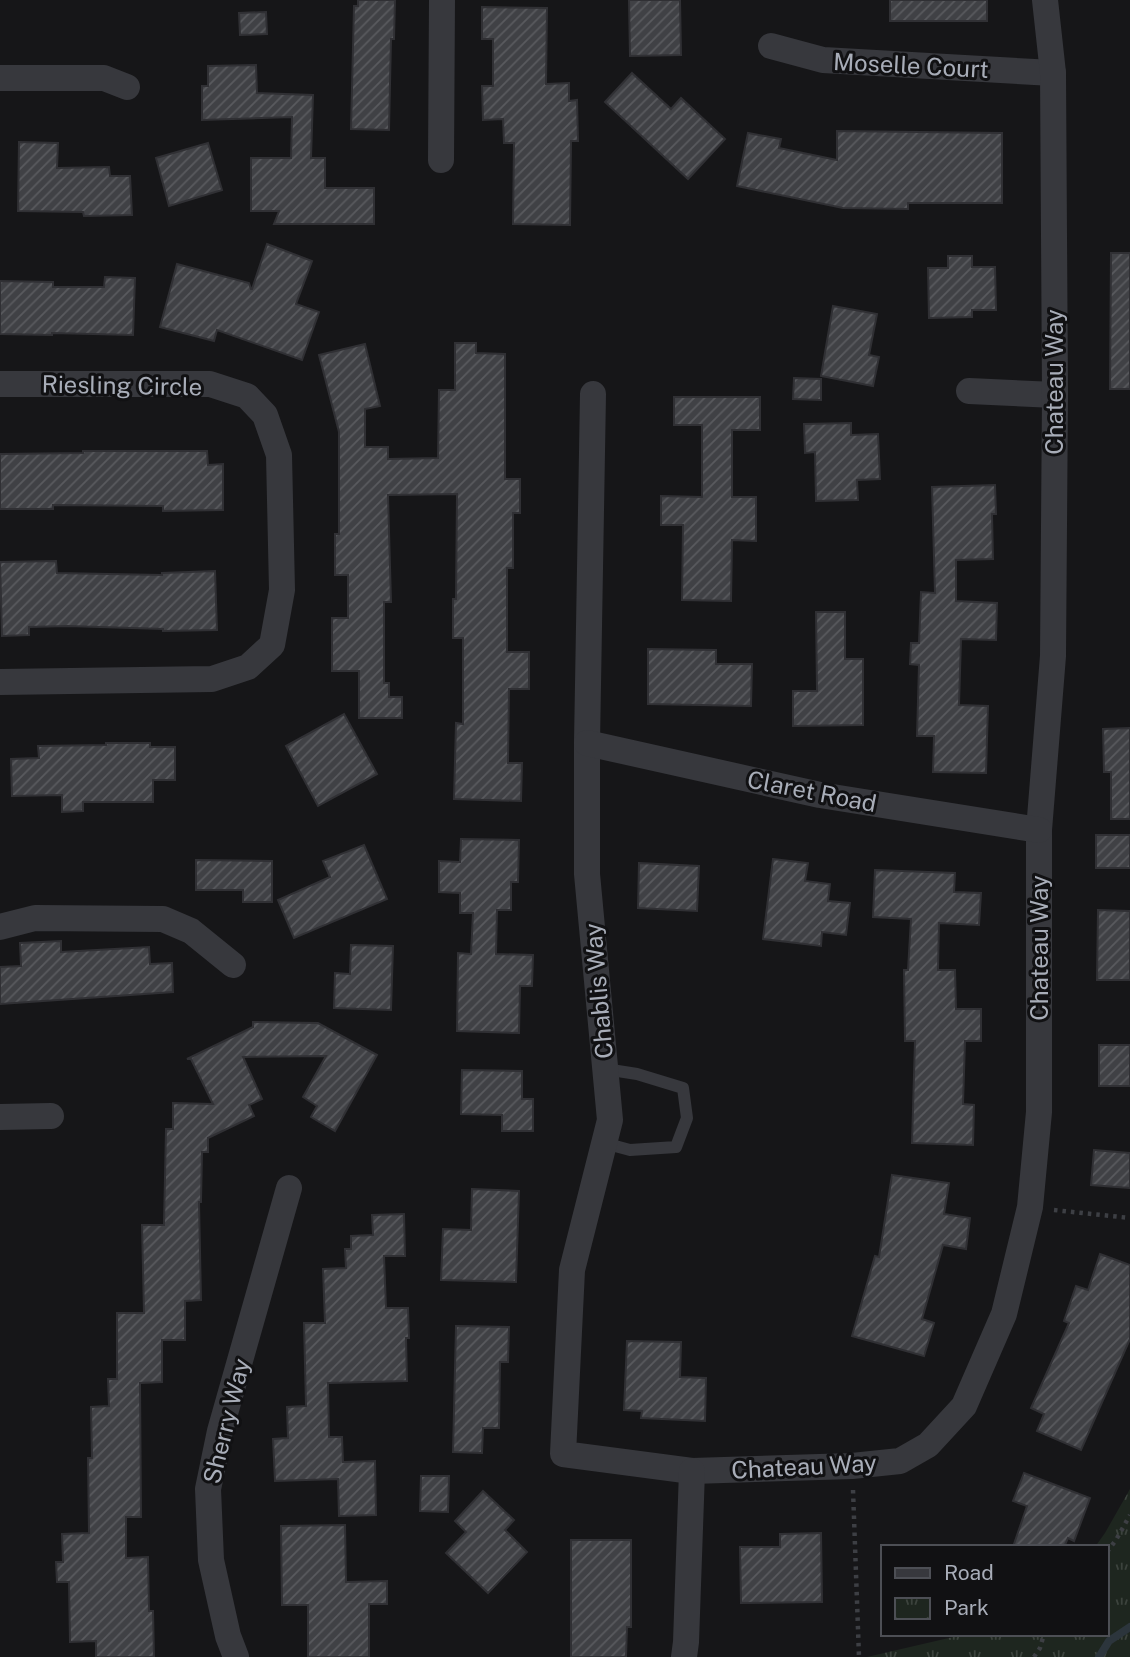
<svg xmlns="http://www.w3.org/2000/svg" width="1130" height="1657" viewBox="0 0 1130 1657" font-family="'Public Sans',sans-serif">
<defs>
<pattern id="park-tufts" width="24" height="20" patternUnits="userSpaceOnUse" patternTransform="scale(1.75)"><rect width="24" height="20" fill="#1e261f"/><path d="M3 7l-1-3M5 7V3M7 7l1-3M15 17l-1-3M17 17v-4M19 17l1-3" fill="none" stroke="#3c433d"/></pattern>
<pattern id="building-hatch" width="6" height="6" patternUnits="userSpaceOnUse" patternTransform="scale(1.75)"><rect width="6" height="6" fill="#404145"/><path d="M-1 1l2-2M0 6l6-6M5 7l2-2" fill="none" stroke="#595a5e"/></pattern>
</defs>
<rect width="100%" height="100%" fill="#161618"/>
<path fill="url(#park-tufts)" d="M 1130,1489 L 1130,1657 L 867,1657 L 966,1634 L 1107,1634 L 1107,1547 L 1095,1547 L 1105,1533 Z"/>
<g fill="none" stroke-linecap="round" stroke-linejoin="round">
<path stroke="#2c353c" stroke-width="8" d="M 1099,1657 L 1109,1641 L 1130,1627"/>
</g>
<g fill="url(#building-hatch)" stroke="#303034" stroke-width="2">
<path d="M 358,0 L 395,0 L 394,39 L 391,39 L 389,130 L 351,129 L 354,6 L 358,6 Z"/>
<path d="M 629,0 L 680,0 L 681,55 L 630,56 Z"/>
<rect x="890" y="0" width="97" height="21"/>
<path d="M 482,7 L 547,8 L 546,84 L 569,83 L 569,101 L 577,100 L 578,141 L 571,141 L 570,225 L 513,224 L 514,143 L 504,143 L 503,119 L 483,120 L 482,86 L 493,86 L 493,39 L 482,39 Z"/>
<path d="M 266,12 L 267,34 L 240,35 L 239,13 Z"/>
<path d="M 256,65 L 257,93 L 313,95 L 311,158 L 325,158 L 325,188 L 374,188 L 374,224 L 274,224 L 279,211 L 251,211 L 251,158 L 291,158 L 292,117 L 202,120 L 202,86 L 208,86 L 208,66 Z"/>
<path d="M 632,73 L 671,109 L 681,98 L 725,139 L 688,179 L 605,102 Z"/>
<path d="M 837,131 L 1002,133 L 1002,203 L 908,203 L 908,209 L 843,208 L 737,186 L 748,133 L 781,139 L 779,148 L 837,160 Z"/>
<path d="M 19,142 L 58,143 L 57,168 L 109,167 L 110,176 L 130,176 L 132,215 L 84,216 L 83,212 L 18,211 Z"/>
<path d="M 208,143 L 222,190 L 169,206 L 156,158 Z"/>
<path d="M 267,244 L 312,261 L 296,304 L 319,312 L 302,360 L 217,330 L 214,341 L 160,327 L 177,264 L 249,283 L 251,289 L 252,289 Z"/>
<path d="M 1111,253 L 1130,253 L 1130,389 L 1110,389 Z"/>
<path d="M 948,256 L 972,256 L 972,267 L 995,267 L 996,310 L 972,310 L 972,317 L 929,318 L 928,268 L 948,268 Z"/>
<path d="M 105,277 L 135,278 L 133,335 L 52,333 L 52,335 L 0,334 L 0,281 L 53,282 L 53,287 L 104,287 Z"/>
<path d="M 833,306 L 877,314 L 869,355 L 879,357 L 873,386 L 821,376 Z"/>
<path d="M 455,343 L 476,343 L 476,353 L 505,354 L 505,479 L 520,479 L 520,513 L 513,513 L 513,568 L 507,568 L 507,652 L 529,652 L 529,689 L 509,689 L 508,763 L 522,763 L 521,801 L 454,799 L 456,723 L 463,724 L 463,638 L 453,638 L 453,599 L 456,599 L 457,494 L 388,495 L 391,602 L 384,602 L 384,683 L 389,683 L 389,697 L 402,697 L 402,718 L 359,718 L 359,671 L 332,671 L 332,618 L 348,618 L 348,575 L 335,575 L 335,534 L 339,534 L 339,432 L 319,355 L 365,344 L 380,406 L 365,409 L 365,447 L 388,447 L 388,459 L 438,458 L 439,390 L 455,390 Z"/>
<path d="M 794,378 L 821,379 L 821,400 L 793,399 Z"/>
<path d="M 674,397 L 760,397 L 760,430 L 732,430 L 732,497 L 756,497 L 756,541 L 732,540 L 731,601 L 682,600 L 683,525 L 661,525 L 661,496 L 702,497 L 702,425 L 674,425 Z"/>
<path d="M 851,423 L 851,435 L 878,434 L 880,479 L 857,480 L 858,500 L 816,501 L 815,452 L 805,453 L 804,424 Z"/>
<path d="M 83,451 L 207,451 L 208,465 L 223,464 L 223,510 L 163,511 L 163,506 L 53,505 L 53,509 L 0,509 L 0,454 L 83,453 Z"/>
<path d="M 995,485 L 996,514 L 992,514 L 993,559 L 956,560 L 956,601 L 997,603 L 996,640 L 961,639 L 959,705 L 988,706 L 986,773 L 933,772 L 934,736 L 917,736 L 919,665 L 910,664 L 911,643 L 919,643 L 921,592 L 935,593 L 932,487 Z"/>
<path d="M 56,561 L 57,573 L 162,575 L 162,573 L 215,571 L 217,630 L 163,631 L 163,629 L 68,626 L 29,627 L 29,635 L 2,636 L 0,562 Z"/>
<path d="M 816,612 L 845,612 L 845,659 L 863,659 L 863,725 L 793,726 L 793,691 L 817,691 Z"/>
<path d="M 648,649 L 716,650 L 716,664 L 752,664 L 751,706 L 648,704 Z"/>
<path d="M 344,714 L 377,774 L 318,806 L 286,746 Z"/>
<path d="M 1130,728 L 1130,819 L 1111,819 L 1111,772 L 1104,772 L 1103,729 Z"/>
<path d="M 106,743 L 150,743 L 150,747 L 175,747 L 175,780 L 153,780 L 153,802 L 83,802 L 83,811 L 62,812 L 62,795 L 12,796 L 11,759 L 39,758 L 38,746 L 106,745 Z"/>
<rect x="1096" y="835" width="34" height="33"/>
<path d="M 461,839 L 519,840 L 518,882 L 511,882 L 511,910 L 497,910 L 496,954 L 533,955 L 532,986 L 520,986 L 519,1033 L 457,1031 L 458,953 L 471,954 L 473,913 L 460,913 L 460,893 L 439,892 L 439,861 L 460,862 Z"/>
<path d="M 364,845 L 387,899 L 294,938 L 278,900 L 330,877 L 323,861 Z"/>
<path d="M 773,859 L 808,863 L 805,881 L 830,884 L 828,901 L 850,903 L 846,935 L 822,932 L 821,946 L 763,939 Z"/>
<path d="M 196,860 L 272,861 L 272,902 L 243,902 L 243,890 L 196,890 Z"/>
<path d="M 639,863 L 699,866 L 697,911 L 638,908 Z"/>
<path d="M 875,870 L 955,873 L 954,892 L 981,893 L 979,925 L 939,923 L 938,970 L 955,970 L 956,1009 L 981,1009 L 981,1041 L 965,1041 L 963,1104 L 974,1105 L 973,1145 L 912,1143 L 915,1041 L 905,1041 L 904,970 L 908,970 L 911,919 L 873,917 Z"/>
<path d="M 1098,910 L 1130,911 L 1130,980 L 1097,980 Z"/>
<path d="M 61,941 L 61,952 L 149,947 L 150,964 L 172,963 L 173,992 L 0,1004 L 0,967 L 21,966 L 20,943 Z"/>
<path d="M 351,945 L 393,946 L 391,1010 L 334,1008 L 335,973 L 350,974 Z"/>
<path d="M 253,1022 L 318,1023 L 377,1055 L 335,1131 L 311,1117 L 317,1106 L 303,1097 L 326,1056 L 243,1057 L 262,1099 L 249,1105 L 254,1116 L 208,1138 L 208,1152 L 202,1152 L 201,1202 L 199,1202 L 201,1300 L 185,1301 L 185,1340 L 162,1340 L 162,1382 L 140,1383 L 141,1517 L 126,1517 L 126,1558 L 148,1557 L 149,1611 L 153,1611 L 154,1657 L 96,1657 L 96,1641 L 70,1642 L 69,1582 L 57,1582 L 56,1562 L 63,1562 L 62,1534 L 89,1533 L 88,1458 L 92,1458 L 91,1407 L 109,1406 L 108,1379 L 117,1379 L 117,1313 L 144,1313 L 142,1225 L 164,1225 L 166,1129 L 173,1129 L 173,1103 L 213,1104 L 191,1059 L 187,1059 L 253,1027 Z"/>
<rect x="1099" y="1045" width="31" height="41"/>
<path d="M 462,1070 L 522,1071 L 522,1099 L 533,1099 L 533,1131 L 502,1131 L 502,1115 L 461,1114 Z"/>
<path d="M 1094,1150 L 1130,1153 L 1130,1188 L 1091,1185 Z"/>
<path d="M 892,1175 L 949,1183 L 944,1214 L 970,1218 L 966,1249 L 943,1245 L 922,1319 L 934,1323 L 924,1356 L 852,1336 L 875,1256 L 879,1257 Z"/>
<path d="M 472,1189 L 519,1191 L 516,1282 L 441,1280 L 443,1229 L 471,1230 Z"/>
<path d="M 404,1214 L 405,1256 L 384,1256 L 386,1308 L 408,1308 L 409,1338 L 406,1338 L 407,1381 L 328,1383 L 329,1437 L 342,1437 L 343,1462 L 375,1461 L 376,1515 L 339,1516 L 338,1479 L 275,1481 L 273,1439 L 288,1438 L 287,1407 L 306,1406 L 304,1323 L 325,1323 L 323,1269 L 346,1268 L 345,1249 L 351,1249 L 351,1236 L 373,1235 L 372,1215 Z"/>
<path d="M 1100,1254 L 1130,1265 L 1130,1339 L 1081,1450 L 1037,1431 L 1044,1414 L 1031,1408 L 1069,1323 L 1064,1321 L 1076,1286 L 1088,1290 Z"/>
<path d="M 456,1326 L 509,1327 L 508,1362 L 500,1362 L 499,1428 L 483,1428 L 482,1453 L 453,1452 Z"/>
<path d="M 627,1341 L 681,1342 L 680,1377 L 706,1378 L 705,1421 L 641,1418 L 642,1411 L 624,1410 Z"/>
<path d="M 1024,1473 L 1090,1498 L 1074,1541 L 1068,1538 L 1064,1547 L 1013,1547 L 1027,1506 L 1013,1501 Z"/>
<path d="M 421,1476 L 449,1476 L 448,1512 L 420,1511 Z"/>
<path d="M 483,1491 L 514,1520 L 505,1530 L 527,1552 L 488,1593 L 446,1553 L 466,1532 L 455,1521 Z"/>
<path d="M 345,1525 L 346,1582 L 387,1581 L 387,1604 L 369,1604 L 369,1657 L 308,1657 L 308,1605 L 282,1605 L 281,1526 Z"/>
<path d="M 821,1533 L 822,1602 L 741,1603 L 740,1547 L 780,1547 L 780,1534 Z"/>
<path d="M 571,1540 L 631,1540 L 631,1627 L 627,1627 L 626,1657 L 571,1657 Z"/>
</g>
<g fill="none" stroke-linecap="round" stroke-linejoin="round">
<g stroke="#3d3f44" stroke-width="4.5" stroke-dasharray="3.5 5" stroke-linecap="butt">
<path d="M 1054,1210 L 1130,1218"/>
<path d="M 853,1490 L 859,1657"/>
<path d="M 1107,1552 L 1116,1540 L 1130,1515"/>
<path d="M 1034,1657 L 1040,1648 L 1044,1634"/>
</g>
<path stroke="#37383d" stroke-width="12" d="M 604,1143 L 630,1150 L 676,1147 L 687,1118 L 683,1088 L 637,1074 L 605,1069"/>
<g stroke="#37383d" stroke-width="26">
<path d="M 771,46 L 823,60 L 1053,73"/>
<path d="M 0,78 L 104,78 L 127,87"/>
<path d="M 441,160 L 442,0"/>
<path d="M 0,384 L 210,384 L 247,396 L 265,415 L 279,455 L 282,590 L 272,645 L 248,667 L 212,679 L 0,682"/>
<path d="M 969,391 L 1055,395"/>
<path d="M 593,394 L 587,743 L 587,874 L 610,1120 L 572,1270 L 563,1454 L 692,1471 L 852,1466 L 900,1461 L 928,1445 L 964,1406 L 1004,1314 L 1030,1207 L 1039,1112 L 1039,830 L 1053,656 L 1055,395 L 1053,73 L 1045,0"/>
<path d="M 587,743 L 820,795 L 1039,830"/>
<path d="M 0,927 L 35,918 L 163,919 L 191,931 L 233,965"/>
<path d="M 0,1117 L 51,1116"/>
<path d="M 236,1657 L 228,1636 L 211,1560 L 208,1489 L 220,1431 L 289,1188"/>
<path d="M 684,1657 L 686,1642 L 692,1471"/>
</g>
</g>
<g text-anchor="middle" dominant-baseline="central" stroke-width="6" stroke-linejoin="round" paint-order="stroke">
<g font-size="24" fill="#a8adb8" stroke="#111113">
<text transform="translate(911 65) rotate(3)">Moselle Court</text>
<text transform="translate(1054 382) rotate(-90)">Chateau Way</text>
<text transform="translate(122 385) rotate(1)">Riesling Circle</text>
<text transform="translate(812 791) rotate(11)">Claret Road</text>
<text transform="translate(1039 948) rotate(-90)">Chateau Way</text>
<text transform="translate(598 991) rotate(-95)">Chablis Way</text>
<text transform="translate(226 1421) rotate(-76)">Sherry Way</text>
<text transform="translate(804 1466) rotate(-3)">Chateau Way</text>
</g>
</g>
<rect x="881" y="1545" width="228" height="91" fill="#111113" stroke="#4d4f55" stroke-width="2"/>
<rect x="895" y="1568" width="35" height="10" fill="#37383d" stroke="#4d4f55" stroke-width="2"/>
<text x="944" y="1580" font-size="21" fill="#a8adb8">Road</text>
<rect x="895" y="1598" width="35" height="21" fill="url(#park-tufts)" stroke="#4d4f55" stroke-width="2"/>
<text x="944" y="1615" font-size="21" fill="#a8adb8">Park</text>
</svg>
